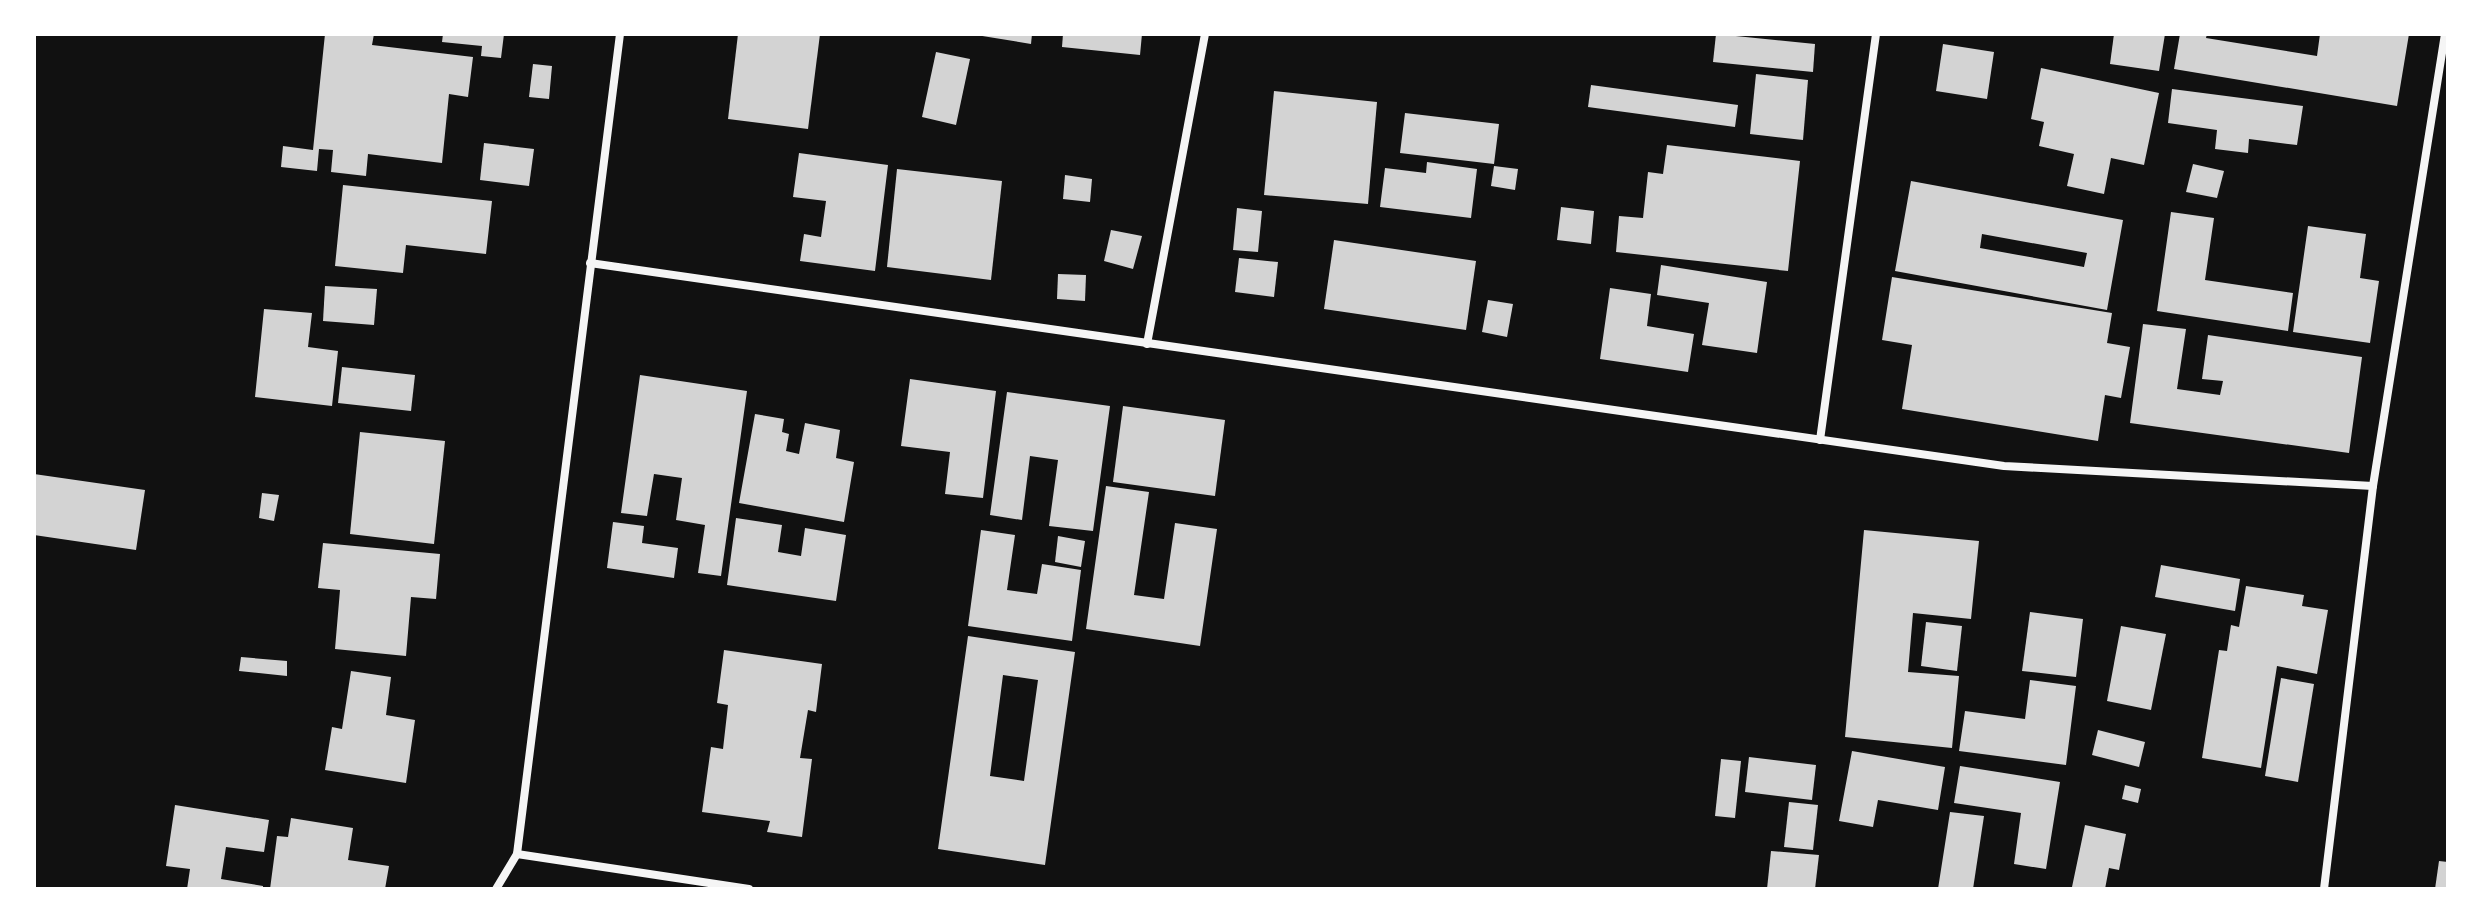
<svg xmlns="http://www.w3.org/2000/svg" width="2482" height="923" viewBox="0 0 2482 923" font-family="Rubik,sans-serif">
<rect width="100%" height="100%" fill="#111"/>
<g fill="#d3d3d3" fill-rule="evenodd">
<path d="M 325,34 L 374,34 L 372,45 L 473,57 L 468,97 L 449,94 L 442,163 L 368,154 L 366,176 L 331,172 L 333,150 L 319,149 L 317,171 L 281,167 L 283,146 L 313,150 Z"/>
<path d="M 443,34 L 504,34 L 501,58 L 481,56 L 482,46 L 442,42 Z"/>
<path d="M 738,34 L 820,34 L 808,129 L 728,119 Z"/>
<path d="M 970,34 L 1032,34 L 1031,44 Z"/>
<path d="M 1063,34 L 1142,34 L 1140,55 L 1062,47 Z"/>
<path d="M 1716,34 L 1815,44 L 1813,72 L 1713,62 Z"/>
<path d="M 2114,34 L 2165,34 L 2159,71 L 2110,64 Z"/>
<path d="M 2180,34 L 2207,34 L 2206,38 L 2317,56 L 2320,34 L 2409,34 L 2397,106 L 2174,69 Z"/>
<path d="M 1943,44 L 1994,52 L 1987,99 L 1936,91 Z"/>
<path d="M 936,52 L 970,59 L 956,125 L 922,117 Z"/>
<path d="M 533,64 L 552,66 L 549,99 L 529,97 Z"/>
<path d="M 2041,68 L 2159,93 L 2144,165 L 2111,158 L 2104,194 L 2067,186 L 2074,154 L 2039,146 L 2044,122 L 2031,119 Z"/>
<path d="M 1756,74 L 1808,80 L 1803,140 L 1750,134 Z"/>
<path d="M 1591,85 L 1738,105 L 1735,127 L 1588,107 Z"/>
<path d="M 2172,89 L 2303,106 L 2297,145 L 2249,139 L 2248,153 L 2215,149 L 2217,130 L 2168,123 Z"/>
<path d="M 1274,91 L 1377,102 L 1368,204 L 1264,195 Z"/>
<path d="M 1405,113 L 1499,124 L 1494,164 L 1400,153 Z"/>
<path d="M 484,143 L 534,149 L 529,186 L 480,180 Z"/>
<path d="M 1667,145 L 1800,161 L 1788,271 L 1616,252 L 1619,216 L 1643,218 L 1648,172 L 1663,174 Z"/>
<path d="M 799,153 L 888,165 L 875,271 L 800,261 L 804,234 L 821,237 L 826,201 L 793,197 Z"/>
<path d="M 1427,162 L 1477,169 L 1471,218 L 1380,207 L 1385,168 L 1426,173 Z"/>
<path d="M 2193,164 L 2224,171 L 2217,198 L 2186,192 Z"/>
<path d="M 1494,166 L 1518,169 L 1515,190 L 1491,186 Z"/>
<path d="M 897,169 L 1002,181 L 991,280 L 887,267 Z"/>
<path d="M 1065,175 L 1092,179 L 1090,202 L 1063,199 Z"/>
<path d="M 1911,181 L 2123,220 L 2107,310 L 1895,271 ZM 1982,234 L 2087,253 L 2084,267 L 1980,248 Z"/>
<path d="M 343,185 L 492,201 L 486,254 L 406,245 L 403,273 L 335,266 Z"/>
<path d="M 1561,207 L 1594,211 L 1591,244 L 1557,240 Z"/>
<path d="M 1237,208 L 1262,211 L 1258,252 L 1233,250 Z"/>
<path d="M 2171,212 L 2214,218 L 2205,280 L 2293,293 L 2288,331 L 2157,311 Z"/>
<path d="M 2308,226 L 2366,234 L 2360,278 L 2379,281 L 2370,343 L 2293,332 Z"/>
<path d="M 1111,230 L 1142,236 L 1133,269 L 1104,261 Z"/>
<path d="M 1334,240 L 1476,261 L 1466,330 L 1324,309 Z"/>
<path d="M 1239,258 L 1278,262 L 1274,297 L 1235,292 Z"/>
<path d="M 1661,265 L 1767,282 L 1757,353 L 1702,345 L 1709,303 L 1657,295 Z"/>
<path d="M 1058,274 L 1086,275 L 1085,301 L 1057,299 Z"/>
<path d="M 1892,277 L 2112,313 L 2107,343 L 2130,347 L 2121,398 L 2105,395 L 2098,441 L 1902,409 L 1912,345 L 1882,340 Z"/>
<path d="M 325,286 L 377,289 L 374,325 L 323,321 Z"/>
<path d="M 1610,288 L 1651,294 L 1647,326 L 1694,334 L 1688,372 L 1600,359 Z"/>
<path d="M 1488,300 L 1513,304 L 1507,337 L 1482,332 Z"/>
<path d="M 264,309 L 312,313 L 308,347 L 338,351 L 332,406 L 255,397 Z"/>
<path d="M 2143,324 L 2186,329 L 2177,389 L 2220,395 L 2223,381 L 2202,379 L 2208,335 L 2362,357 L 2349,453 L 2130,423 Z"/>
<path d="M 342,367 L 415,375 L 411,411 L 338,403 Z"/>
<path d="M 640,375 L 747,391 L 721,576 L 698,573 L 705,525 L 676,520 L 682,478 L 654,474 L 647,516 L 621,513 Z"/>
<path d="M 910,379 L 996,391 L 983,498 L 945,494 L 950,452 L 901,446 Z"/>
<path d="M 1007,392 L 1110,406 L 1093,531 L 1049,526 L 1058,460 L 1030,456 L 1022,520 L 990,515 Z"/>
<path d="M 1123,406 L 1225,420 L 1215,496 L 1113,482 Z"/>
<path d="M 755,414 L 784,419 L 782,432 L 789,434 L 786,451 L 799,454 L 805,423 L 840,430 L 836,458 L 854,462 L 844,522 L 739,503 Z"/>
<path d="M 360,432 L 445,441 L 434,544 L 350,534 Z"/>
<path d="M 34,474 L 145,490 L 136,550 L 34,535 Z"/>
<path d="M 1106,486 L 1149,492 L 1134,595 L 1164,599 L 1175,523 L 1217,529 L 1200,646 L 1086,629 Z"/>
<path d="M 262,493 L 279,495 L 274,521 L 259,518 Z"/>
<path d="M 736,518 L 782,525 L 778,552 L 801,556 L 805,528 L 846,535 L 836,601 L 727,585 Z"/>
<path d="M 613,522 L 644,526 L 642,543 L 678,548 L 674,578 L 607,568 Z"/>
<path d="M 981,530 L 1015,535 L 1007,590 L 1037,594 L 1042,564 L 1081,570 L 1072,641 L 968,626 Z"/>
<path d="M 1864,530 L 1979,541 L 1971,619 L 1913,613 L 1908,672 L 1959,676 L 1952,748 L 1845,737 Z"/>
<path d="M 1058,536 L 1085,541 L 1081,567 L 1055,562 Z"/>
<path d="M 323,543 L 440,554 L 436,599 L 411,597 L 406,656 L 335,649 L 340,590 L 318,588 Z"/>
<path d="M 2161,565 L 2240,579 L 2235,611 L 2155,597 Z"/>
<path d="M 2246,586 L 2304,595 L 2302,606 L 2328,610 L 2317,674 L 2277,666 L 2261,768 L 2202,758 L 2219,650 L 2227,651 L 2231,625 L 2239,627 Z"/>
<path d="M 2030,612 L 2083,619 L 2076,677 L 2022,671 Z"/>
<path d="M 1926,622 L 1962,626 L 1957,671 L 1921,666 Z"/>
<path d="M 2121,626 L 2166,634 L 2151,710 L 2107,701 Z"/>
<path d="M 968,636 L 1075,652 L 1045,865 L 938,849 ZM 1003,675 L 1038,680 L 1024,781 L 990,776 Z"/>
<path d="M 724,650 L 822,664 L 816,712 L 808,710 L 800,758 L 812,759 L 802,837 L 767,832 L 770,821 L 702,812 L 711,747 L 723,749 L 728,705 L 717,703 Z"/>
<path d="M 241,657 L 287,661 L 287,676 L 239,671 Z"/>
<path d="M 351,671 L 391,677 L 386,715 L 415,720 L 406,783 L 325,770 L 332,727 L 342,729 Z"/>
<path d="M 2281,678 L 2314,684 L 2298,782 L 2265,776 Z"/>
<path d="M 2030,680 L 2076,686 L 2066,765 L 1959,751 L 1965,711 L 2025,719 Z"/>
<path d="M 2098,730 L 2145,742 L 2139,767 L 2092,755 Z"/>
<path d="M 1852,751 L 1945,767 L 1938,810 L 1878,800 L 1873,827 L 1839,821 Z"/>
<path d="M 1749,757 L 1816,765 L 1812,800 L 1745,792 Z"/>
<path d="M 1721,759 L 1741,761 L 1735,818 L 1715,816 Z"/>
<path d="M 1960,766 L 2060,782 L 2046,869 L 2014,864 L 2021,813 L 1954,803 Z"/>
<path d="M 2125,785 L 2141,789 L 2138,803 L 2122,799 Z"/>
<path d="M 1789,802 L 1818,805 L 1813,850 L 1784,847 Z"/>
<path d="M 175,805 L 269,820 L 264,852 L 226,847 L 221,879 L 263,886 L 263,889 L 187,889 L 190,869 L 166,866 Z"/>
<path d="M 1950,812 L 1984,816 L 1973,889 L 1938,889 Z"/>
<path d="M 291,818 L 353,828 L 348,860 L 389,866 L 385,889 L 270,889 L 277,836 L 288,837 Z"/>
<path d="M 2085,825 L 2126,834 L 2119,870 L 2109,868 L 2105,889 L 2072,887 Z"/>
<path d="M 1771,851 L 1819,855 L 1815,889 L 1767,889 Z"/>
<path d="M 2439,861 L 2448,862 L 2448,889 L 2435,889 Z"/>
</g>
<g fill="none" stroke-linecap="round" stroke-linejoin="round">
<g stroke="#f5f5f5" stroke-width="8">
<path d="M 590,263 L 2004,466 L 2373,486"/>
<path d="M 1147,344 L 1205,34"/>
<path d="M 1820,440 L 1876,34"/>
<path d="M 517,854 L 749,889"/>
<path d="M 496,889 L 517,854 L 620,34"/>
<path d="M 2324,889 L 2373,486 L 2445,34"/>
</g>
</g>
<rect width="2482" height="923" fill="none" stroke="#ffffff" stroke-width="72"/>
</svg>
